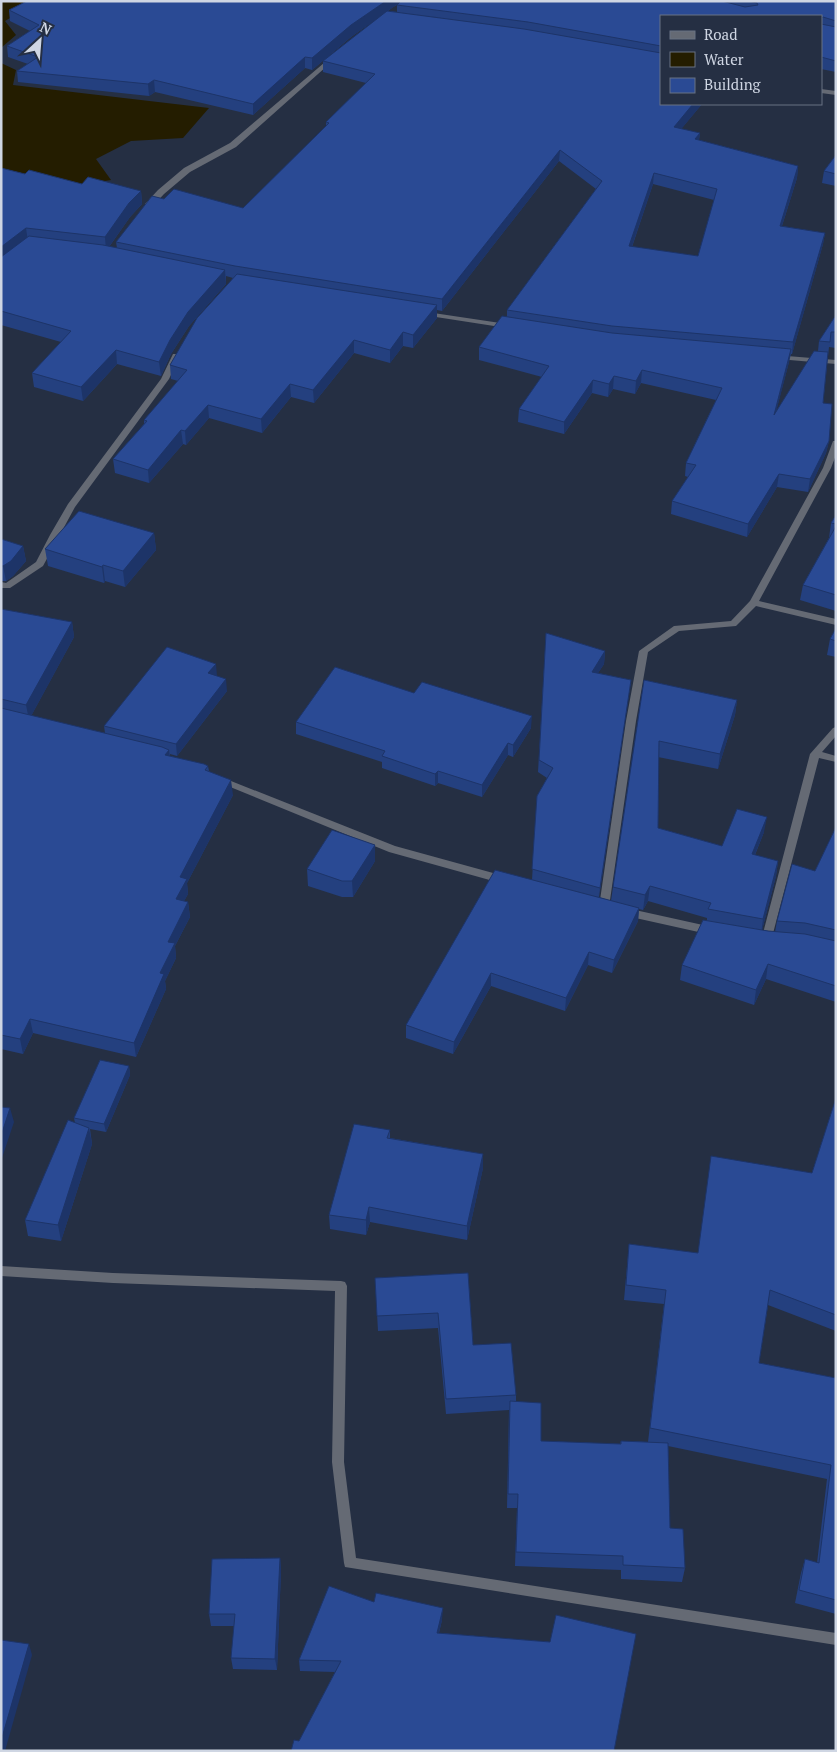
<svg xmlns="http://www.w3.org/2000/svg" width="837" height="1752" viewBox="0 0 837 1752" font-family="'PT Serif',serif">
<rect width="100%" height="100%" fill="#252f43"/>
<g fill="#241d00">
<path d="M 1,1 L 39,1 L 5,21 L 16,35 L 1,48 Z"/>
<path d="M 1,63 L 16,70 L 13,85 L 209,108 L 183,138 L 131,141 L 96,159 L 111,180 L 75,186 L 1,168 Z"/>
</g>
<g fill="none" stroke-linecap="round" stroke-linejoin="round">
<g fill="#656a74" fill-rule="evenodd">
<path d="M 331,57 L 336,58 L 236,147 L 190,172 L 164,194 L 151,208 L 145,208 L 145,204 L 158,190 L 184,168 L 230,143 Z"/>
<path d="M 821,89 L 836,91 L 836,95 L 821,93 Z"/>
<path d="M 420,311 L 507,324 L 511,326 L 507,328 L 423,315 L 419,313 Z"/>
<path d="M 173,354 L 176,354 L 180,356 L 169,379 L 75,507 L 43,566 L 10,588 L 1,588 L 1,582 L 6,583 L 36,562 L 50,535 L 68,504 L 161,379 Z"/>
<path d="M 775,355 L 836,360 L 836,364 L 778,359 L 774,357 Z"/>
<path d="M 833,441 L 836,441 L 836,455 L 831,468 L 759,601 L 836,619 L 836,625 L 756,606 L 736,626 L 679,631 L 648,652 L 636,721 L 609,907 L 608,910 L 600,910 L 599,907 L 626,721 L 639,651 L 674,626 L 731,621 L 750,601 L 823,468 Z"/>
<path d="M 836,727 L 836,736 L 822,752 L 836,756 L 836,762 L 819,758 L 771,941 L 770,944 L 759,944 L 758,941 L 762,937 L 810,754 L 833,728 Z"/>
<path d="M 221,777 L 395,846 L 504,876 L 509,880 L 504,884 L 389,852 L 218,782 L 216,780 Z"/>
<path d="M 626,908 L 712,927 L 716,928 L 717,931 L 716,934 L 712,935 L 622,915 L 621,912 L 622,909 Z"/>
<path d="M 1,1266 L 113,1273 L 341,1281 L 345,1282 L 347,1286 L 344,1462 L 356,1558 L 836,1633 L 836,1645 L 345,1567 L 344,1563 L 332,1462 L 335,1291 L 113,1283 L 1,1276 Z"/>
</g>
</g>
<g fill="#24407f" fill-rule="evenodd">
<path d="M 27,1 L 836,1 L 836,72 L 821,69 L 821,16 L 661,16 L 661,104 L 702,104 L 681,129 L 700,133 L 699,140 L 798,166 L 797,178 L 782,226 L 825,233 L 823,244 L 792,354 L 791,354 L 789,362 L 776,411 L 818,351 L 819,341 L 836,315 L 836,348 L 829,347 L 823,403 L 829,441 L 826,453 L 808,492 L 777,487 L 747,537 L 671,514 L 672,501 L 688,477 L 685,476 L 686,463 L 716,400 L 641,383 L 635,394 L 613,389 L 608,397 L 592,393 L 564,434 L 518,422 L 519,409 L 542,377 L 479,360 L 479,347 L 507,317 L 507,310 L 596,189 L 559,161 L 442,311 L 437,310 L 437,318 L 413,348 L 403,346 L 390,363 L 354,353 L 314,403 L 291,397 L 262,433 L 209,418 L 186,445 L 183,444 L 149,483 L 115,473 L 113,459 L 144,424 L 144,420 L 178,381 L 171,379 L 170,365 L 233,278 L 226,276 L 226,284 L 189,326 L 171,354 L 161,376 L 117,364 L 83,401 L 34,387 L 32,373 L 61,342 L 1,325 L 1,168 L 25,174 L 82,184 L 141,191 L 142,204 L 130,217 L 109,247 L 117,248 L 116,242 L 164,199 L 243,208 L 326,126 L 326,122 L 366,83 L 323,72 L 323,61 L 382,15 L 351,37 L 312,70 L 305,68 L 253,115 L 155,92 L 149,96 L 18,82 L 17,71 L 28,64 L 8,57 L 7,46 L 30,31 L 10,21 L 9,10 ZM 397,5 L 397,12 L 388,11 L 393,7 ZM 653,184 L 714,200 L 698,256 L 632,247 Z"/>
<path d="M 836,155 L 836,186 L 822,183 L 824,171 Z"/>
<path d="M 836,515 L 836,611 L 800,600 L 803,585 L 829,538 L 831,523 Z"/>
<path d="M 154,533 L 156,550 L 125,587 L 105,581 L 104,583 L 48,566 L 45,549 Z"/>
<path d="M 1,539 L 23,546 L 26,561 L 13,576 L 6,581 L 1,581 Z"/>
<path d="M 1,609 L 72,622 L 74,637 L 31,716 L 105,733 L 104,726 L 217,676 L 227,691 L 177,756 L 170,754 L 170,756 L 208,766 L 209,771 L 233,795 L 187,883 L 188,894 L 184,901 L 188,902 L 190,917 L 175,946 L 176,958 L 165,981 L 166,989 L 136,1057 L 33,1033 L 23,1054 L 1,1049 Z"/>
<path d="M 836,628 L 836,657 L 827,655 L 830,639 Z"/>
<path d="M 546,633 L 605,651 L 604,664 L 598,673 L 631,680 L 599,897 L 611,901 L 613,887 L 644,680 L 737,700 L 735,715 L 718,769 L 658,757 L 658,828 L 722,846 L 764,832 L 755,855 L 778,861 L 776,876 L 762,930 L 775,932 L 777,921 L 815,871 L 836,827 L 836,1002 L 766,979 L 754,1005 L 680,980 L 682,965 L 707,920 L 707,918 L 648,901 L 643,910 L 639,909 L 638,921 L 612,973 L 588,965 L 565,1011 L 491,986 L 453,1054 L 406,1038 L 406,1025 L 532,880 L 537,796 L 547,778 L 538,772 Z"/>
<path d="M 414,693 L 531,728 L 513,757 L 508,755 L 482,797 L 438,783 L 435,786 L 382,768 L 382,762 L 296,734 L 296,722 Z"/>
<path d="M 375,845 L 375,861 L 353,897 L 342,897 L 308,886 L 307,869 Z"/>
<path d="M 129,1066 L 130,1075 L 106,1132 L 90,1129 L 92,1144 L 61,1241 L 28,1236 L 25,1220 L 75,1123 L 74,1118 Z"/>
<path d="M 836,1098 L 836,1331 L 768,1305 L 759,1363 L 836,1378 L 836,1614 L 795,1603 L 801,1573 L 805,1559 L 817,1563 L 827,1479 L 668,1446 L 670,1528 L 685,1568 L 682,1582 L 621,1579 L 621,1570 L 515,1566 L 517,1508 L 507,1508 L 509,1410 L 446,1414 L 438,1328 L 378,1331 L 375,1278 L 468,1273 L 473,1345 L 516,1395 L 516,1402 L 541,1441 L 620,1444 L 621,1441 L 648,1442 L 664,1304 L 624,1300 L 629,1244 L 697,1253 L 812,1173 Z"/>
<path d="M 390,1130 L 390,1138 L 483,1154 L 483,1168 L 467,1240 L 370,1222 L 366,1235 L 330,1229 L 329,1215 Z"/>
<path d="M 280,1558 L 281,1571 L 277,1670 L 233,1669 L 231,1658 L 234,1626 L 211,1626 L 209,1614 Z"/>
<path d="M 374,1602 L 442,1620 L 439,1633 L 550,1642 L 636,1634 L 299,1741 L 335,1672 L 300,1671 L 299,1660 Z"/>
</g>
<g fill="#1d3468">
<path d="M 386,1 L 402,1 L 351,37 L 312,70 L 312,58 L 351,25 Z"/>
<path d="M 305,57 L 305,68 L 253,115 L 253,104 Z"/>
<path d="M 154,80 L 155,92 L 149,96 L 148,84 Z"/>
<path d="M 693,104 L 702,104 L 673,139 L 674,127 Z"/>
<path d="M 700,133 L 698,145 L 695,139 Z"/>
<path d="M 560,150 L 559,161 L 442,311 L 442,299 Z"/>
<path d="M 798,166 L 797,178 L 778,238 L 780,226 Z"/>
<path d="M 654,173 L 653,184 L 628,258 L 629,246 Z"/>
<path d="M 141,191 L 142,204 L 130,217 L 106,251 L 105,237 L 129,203 Z"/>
<path d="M 26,228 L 28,242 L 1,262 L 1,247 Z"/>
<path d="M 825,233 L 823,244 L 792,354 L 793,342 Z"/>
<path d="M 225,270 L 226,284 L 189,326 L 171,354 L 161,376 L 159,362 L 170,340 L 188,312 Z"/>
<path d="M 437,305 L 437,318 L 413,348 L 413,335 Z"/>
<path d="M 403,332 L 403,346 L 390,363 L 390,350 Z"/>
<path d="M 354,340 L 354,353 L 314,403 L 313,390 Z"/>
<path d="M 791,349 L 789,362 L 772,428 L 774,415 Z"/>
<path d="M 116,350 L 117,364 L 83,401 L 81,387 Z"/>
<path d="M 642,370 L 641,383 L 635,394 L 636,381 Z"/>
<path d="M 614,376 L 613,389 L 608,397 L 609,384 Z"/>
<path d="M 593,380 L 592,393 L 564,434 L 564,422 Z"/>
<path d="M 290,384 L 291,397 L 262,433 L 261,419 Z"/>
<path d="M 208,405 L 209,418 L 186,445 L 185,431 Z"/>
<path d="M 181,430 L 183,444 L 149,483 L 148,470 Z"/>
<path d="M 829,441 L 826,453 L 808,492 L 810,479 Z"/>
<path d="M 779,474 L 777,487 L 747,537 L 748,524 Z"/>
<path d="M 154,533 L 156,550 L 125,587 L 123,571 Z"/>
<path d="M 23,546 L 26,561 L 13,576 L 6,581 L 3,566 Z"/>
<path d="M 103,565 L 105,581 L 104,583 L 102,567 Z"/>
<path d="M 72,622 L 74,637 L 29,720 L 26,705 Z"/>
<path d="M 605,651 L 604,664 L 591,684 L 592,672 Z"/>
<path d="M 216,664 L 217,676 L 208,673 Z"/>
<path d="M 226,679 L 227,691 L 177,756 L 176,744 Z"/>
<path d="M 631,680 L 629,693 L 598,900 L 600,888 Z"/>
<path d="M 737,700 L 735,715 L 718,769 L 720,754 Z"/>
<path d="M 532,716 L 531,728 L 513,757 L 513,745 Z"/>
<path d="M 508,743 L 508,755 L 482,797 L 482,785 Z"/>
<path d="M 169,750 L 171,765 L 165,755 Z"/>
<path d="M 438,771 L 438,783 L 435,786 L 435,774 Z"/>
<path d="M 231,780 L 233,795 L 187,883 L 188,894 L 177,914 L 176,899 L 180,877 Z"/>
<path d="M 767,817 L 764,832 L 749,869 L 752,854 Z"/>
<path d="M 375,845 L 375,861 L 353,897 L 352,881 Z"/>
<path d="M 778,861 L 776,876 L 761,934 L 763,919 Z"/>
<path d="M 650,886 L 648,901 L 643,910 L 645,895 Z"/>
<path d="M 188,902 L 190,917 L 175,946 L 176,958 L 165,981 L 166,989 L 136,1057 L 134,1043 L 168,942 Z"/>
<path d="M 639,908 L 638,921 L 612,973 L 614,960 Z"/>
<path d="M 589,952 L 588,965 L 565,1011 L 566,998 Z"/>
<path d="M 768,964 L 766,979 L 754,1005 L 756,990 Z"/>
<path d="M 491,973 L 491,986 L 453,1054 L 454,1042 Z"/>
<path d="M 30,1019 L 33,1033 L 23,1054 L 20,1039 Z"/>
<path d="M 129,1066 L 130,1075 L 106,1132 L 104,1124 Z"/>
<path d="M 10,1108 L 14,1122 L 1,1161 L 1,1136 Z"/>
<path d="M 89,1128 L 92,1144 L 61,1241 L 58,1225 Z"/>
<path d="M 483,1154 L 483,1168 L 467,1240 L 467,1226 Z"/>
<path d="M 369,1207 L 370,1222 L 366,1235 L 366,1220 Z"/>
<path d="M 280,1558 L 281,1571 L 277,1670 L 275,1659 Z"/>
<path d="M 443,1608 L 442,1620 L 436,1644 L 437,1633 Z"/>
<path d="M 29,1644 L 32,1655 L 5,1751 L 1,1751 L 1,1741 Z"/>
</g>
<g fill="#2a4a94" stroke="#1d3468" fill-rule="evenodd">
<path d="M 27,1 L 386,1 L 351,25 L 312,58 L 305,57 L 253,104 L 154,80 L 148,84 L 17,71 L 38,57 L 7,46 L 39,25 L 9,10 Z"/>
<path d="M 401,1 L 722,1 L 745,7 L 758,5 L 757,3 L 749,1 L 836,1 L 836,21 L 823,17 L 821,19 L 821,16 L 661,16 L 661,46 L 528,22 L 397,5 Z"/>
<path d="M 387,11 L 524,29 L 661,53 L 661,104 L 693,104 L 674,127 L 700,133 L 695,139 L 798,166 L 780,226 L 825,233 L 793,342 L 612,326 L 507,310 L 602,181 L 560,150 L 442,299 L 235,266 L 116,242 L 152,196 L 164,199 L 174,189 L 243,208 L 329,123 L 326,122 L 375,74 L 323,61 ZM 654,173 L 717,189 L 698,256 L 629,246 Z"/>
<path d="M 821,20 L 821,24 L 836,27 L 836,61 L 821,57 Z"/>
<path d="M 836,155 L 836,174 L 824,171 Z"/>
<path d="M 1,168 L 25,174 L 29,170 L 82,184 L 88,177 L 141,191 L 129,203 L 105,237 L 26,228 L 1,247 Z"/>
<path d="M 29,236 L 103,245 L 225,270 L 188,312 L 170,340 L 159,362 L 116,350 L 81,387 L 32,373 L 71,331 L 1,311 L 1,257 Z"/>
<path d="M 237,274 L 437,305 L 413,335 L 403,332 L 390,350 L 354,340 L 313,390 L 290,384 L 261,419 L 208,405 L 185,431 L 181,430 L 148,470 L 113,459 L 147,421 L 144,420 L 187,370 L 170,365 L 197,318 Z"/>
<path d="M 836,315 L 836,332 L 831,332 L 830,342 L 819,341 Z"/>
<path d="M 502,316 L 612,333 L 791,349 L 774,415 L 814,351 L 828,352 L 823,403 L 832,404 L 829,441 L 810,479 L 779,474 L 748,524 L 672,501 L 696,465 L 686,463 L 722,388 L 642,370 L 636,381 L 614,376 L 609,384 L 593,380 L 564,422 L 519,409 L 549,366 L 479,347 Z"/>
<path d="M 79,511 L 154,533 L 123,571 L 103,565 L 102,567 L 45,549 Z"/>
<path d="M 836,515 L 836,524 L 831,523 Z"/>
<path d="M 836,526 L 836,595 L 803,585 Z"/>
<path d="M 1,539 L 23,546 L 11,561 L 3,566 L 1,566 Z"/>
<path d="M 1,609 L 72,622 L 26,705 L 1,699 Z"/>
<path d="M 836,628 L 836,641 L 830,639 Z"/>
<path d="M 546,633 L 605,651 L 592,672 L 631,680 L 600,888 L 532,869 L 537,796 L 553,768 L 539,760 Z"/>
<path d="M 167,647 L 216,664 L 208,673 L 226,679 L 176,744 L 104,726 Z"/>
<path d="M 335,667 L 414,693 L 422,682 L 532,716 L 513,745 L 508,743 L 482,785 L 438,771 L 435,774 L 382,756 L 385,751 L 296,722 Z"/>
<path d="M 644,680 L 737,700 L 720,754 L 659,741 L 658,828 L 722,846 L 737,809 L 767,817 L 752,854 L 778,861 L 763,919 L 708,909 L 711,903 L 650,886 L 645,895 L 613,887 Z"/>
<path d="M 1,708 L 162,747 L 169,750 L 165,755 L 204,764 L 208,766 L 205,770 L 231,780 L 180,877 L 187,879 L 176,899 L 188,902 L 168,942 L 175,943 L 160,973 L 164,974 L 134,1043 L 30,1019 L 20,1039 L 1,1035 Z"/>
<path d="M 836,827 L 836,930 L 805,923 L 777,921 L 792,864 L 815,871 Z"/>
<path d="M 332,830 L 375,845 L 352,881 L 342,881 L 307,869 Z"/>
<path d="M 495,870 L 639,908 L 614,960 L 589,952 L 566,998 L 491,973 L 454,1042 L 406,1025 Z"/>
<path d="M 703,920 L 768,931 L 805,934 L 836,941 L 836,986 L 768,964 L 756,990 L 682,965 Z"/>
<path d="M 100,1060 L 129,1066 L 104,1124 L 74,1118 Z"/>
<path d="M 836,1098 L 836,1315 L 770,1290 L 759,1363 L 836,1378 L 836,1600 L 799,1590 L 805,1559 L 819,1563 L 831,1465 L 650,1428 L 666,1290 L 626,1285 L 629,1244 L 698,1253 L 711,1156 L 812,1173 Z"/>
<path d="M 1,1107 L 10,1108 L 1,1136 Z"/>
<path d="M 68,1120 L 89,1128 L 58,1225 L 25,1220 Z"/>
<path d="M 354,1124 L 390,1130 L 387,1138 L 483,1154 L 467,1226 L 369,1207 L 366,1220 L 329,1215 Z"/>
<path d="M 468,1273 L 473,1345 L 511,1343 L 516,1395 L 446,1399 L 438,1313 L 377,1316 L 375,1278 Z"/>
<path d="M 510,1401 L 541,1403 L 541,1441 L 621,1444 L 621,1441 L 668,1443 L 670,1528 L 683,1529 L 685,1568 L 623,1565 L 623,1556 L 516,1552 L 518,1494 L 508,1494 Z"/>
<path d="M 280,1558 L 275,1659 L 231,1658 L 235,1614 L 209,1614 L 212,1559 Z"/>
<path d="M 329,1586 L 374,1602 L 376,1593 L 443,1608 L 437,1633 L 550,1642 L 556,1615 L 636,1634 L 614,1751 L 291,1751 L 294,1740 L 299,1741 L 341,1661 L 299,1660 Z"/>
<path d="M 1,1640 L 29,1644 L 1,1741 Z"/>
</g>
<rect width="837" height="1752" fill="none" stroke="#cfd6e3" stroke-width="5"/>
<rect x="660" y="15" width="162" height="90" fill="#252f43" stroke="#697283"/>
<rect x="670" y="31" width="25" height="8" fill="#656a74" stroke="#697283"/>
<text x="704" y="40" font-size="15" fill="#cfd6e3">Road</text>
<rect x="670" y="52" width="25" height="15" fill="#241d00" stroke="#697283"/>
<text x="704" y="65" font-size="15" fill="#cfd6e3">Water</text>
<rect x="670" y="78" width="25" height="15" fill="#2a4a94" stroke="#697283"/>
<text x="704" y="90" font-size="15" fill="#cfd6e3">Building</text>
<g transform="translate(40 40) rotate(26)" stroke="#252f43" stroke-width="4" paint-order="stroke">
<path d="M0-4L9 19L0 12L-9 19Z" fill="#cfd6e3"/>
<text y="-8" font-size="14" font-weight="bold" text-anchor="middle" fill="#cfd6e3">N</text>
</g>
</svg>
